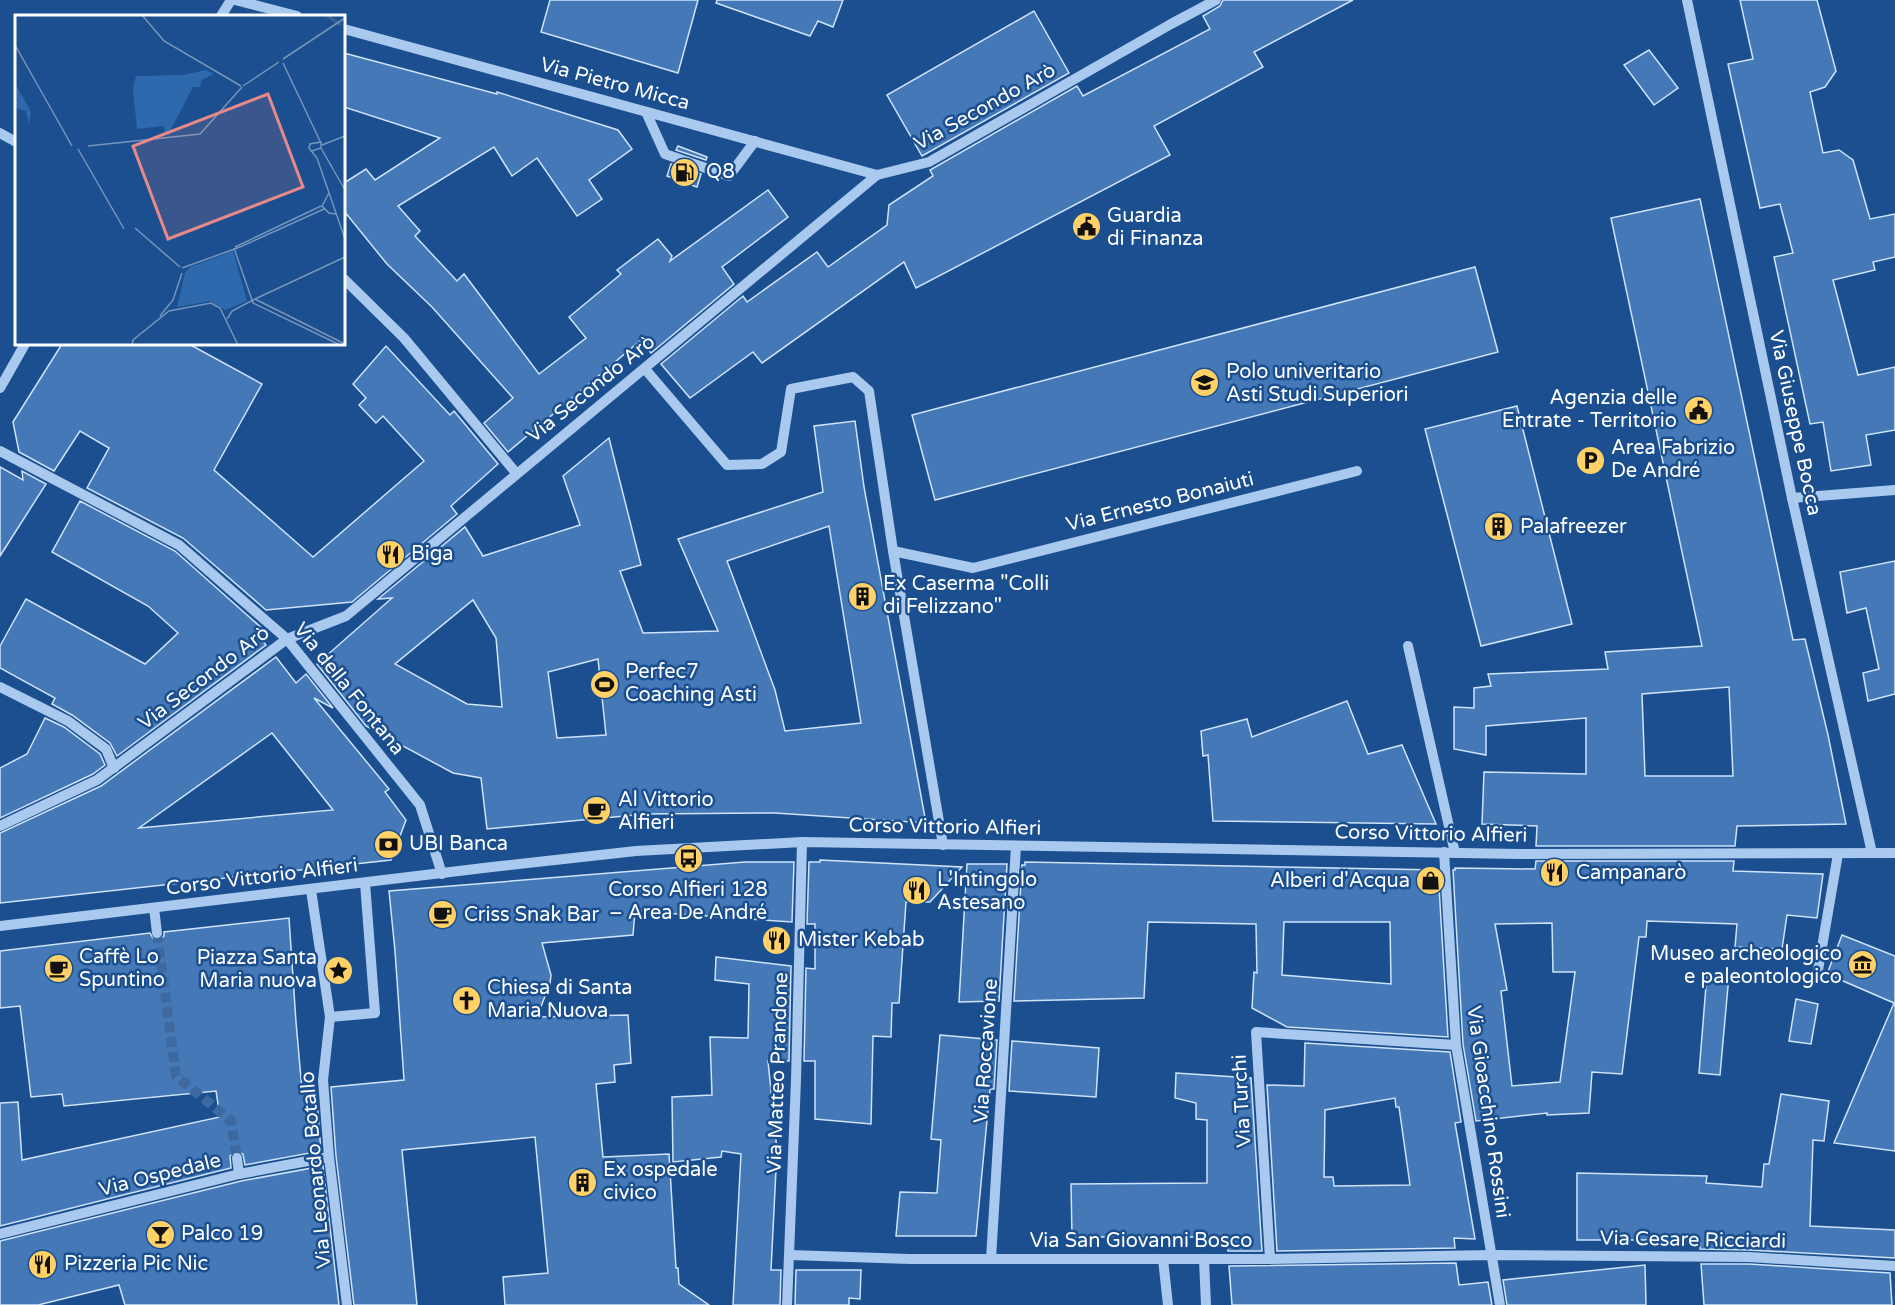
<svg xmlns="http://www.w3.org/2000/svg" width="1895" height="1305" viewBox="0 0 1895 1305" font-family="'Varela Round',sans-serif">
<rect width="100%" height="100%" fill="#1b4f8f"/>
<g fill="#4478b7" stroke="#cfe3fa" stroke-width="1.5" fill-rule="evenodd">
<path d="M 550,0 L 698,0 L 678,73 L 541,32 Z"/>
<path d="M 717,0 L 843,0 L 833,27 L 818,21 L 810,36 L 716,3 Z"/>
<path d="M 1223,0 L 1353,0 L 1254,52 L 1263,67 L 1154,126 L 1170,155 L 916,288 L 904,262 L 762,363 L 753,352 L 690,398 L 661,364 L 743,296 L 747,302 L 817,252 L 828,267 L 887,225 L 889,205 L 933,176 L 930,170 L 1077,86 L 1083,96 L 1210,29 L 1203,16 L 1220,6 Z"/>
<path d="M 1740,0 L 1817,0 L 1836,71 L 1825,87 L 1810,92 L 1823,153 L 1839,150 L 1853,160 L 1870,219 L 1895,214 L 1895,257 L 1873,262 L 1875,270 L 1833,280 L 1858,375 L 1895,367 L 1895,430 L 1866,435 L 1871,465 L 1831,471 L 1823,422 L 1810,424 L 1774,257 L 1793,253 L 1780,204 L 1760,208 L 1728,64 L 1753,59 Z"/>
<path d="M 1034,11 L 1069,73 L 922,156 L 887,95 Z"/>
<path d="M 1649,50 L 1678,88 L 1654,105 L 1624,65 Z"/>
<path d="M 344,53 L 497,94 L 497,92 L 618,130 L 632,149 L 589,180 L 602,199 L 577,216 L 537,158 L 512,176 L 494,147 L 398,206 L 420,231 L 415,236 L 457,281 L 464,274 L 539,374 L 586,338 L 569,317 L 621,274 L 617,270 L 658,239 L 672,256 L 670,261 L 768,190 L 788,217 L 722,267 L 734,284 L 651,353 L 640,341 L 508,452 L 484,423 L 513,398 L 432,307 L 387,264 L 344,211 L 344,183 L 366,169 L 375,180 L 440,138 L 344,107 Z"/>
<path d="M 678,146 L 707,157 L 706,160 L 676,150 Z"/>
<path d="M 671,164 L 701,174 L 697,187 L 667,176 Z"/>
<path d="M 1700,199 L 1793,640 L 1805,639 L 1828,735 L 1846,824 L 1737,826 L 1735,846 L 1536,846 L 1537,826 L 1482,824 L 1484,772 L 1586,774 L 1586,718 L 1486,726 L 1486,755 L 1454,749 L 1454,707 L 1474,708 L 1474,688 L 1491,686 L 1488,674 L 1608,669 L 1605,652 L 1702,646 L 1611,218 ZM 1729,687 L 1733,776 L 1645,776 L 1642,694 Z"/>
<path d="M 1475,267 L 1498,352 L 935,500 L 912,415 Z"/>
<path d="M 62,344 L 189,344 L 262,384 L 214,470 L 313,557 L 424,461 L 383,416 L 376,423 L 359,405 L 366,398 L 353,384 L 386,346 L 450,415 L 454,411 L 498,464 L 451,506 L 457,514 L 352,602 L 266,610 L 183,538 L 87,488 L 109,448 L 80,431 L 54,471 L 19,452 L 13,422 Z"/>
<path d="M 1517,406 L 1572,624 L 1481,646 L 1425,429 Z"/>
<path d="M 855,421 L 864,487 L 926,823 L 775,813 L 646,814 L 487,829 L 481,778 L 453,773 L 366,726 L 317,664 L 392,598 L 378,599 L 465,527 L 483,556 L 580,525 L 563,476 L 609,438 L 641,565 L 620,571 L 643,633 L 718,631 L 678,539 L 823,492 L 814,426 ZM 829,526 L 861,723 L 785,731 L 775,690 L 727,561 ZM 473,600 L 496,638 L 502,707 L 467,704 L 395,664 ZM 598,659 L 606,735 L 557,738 L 548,672 Z"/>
<path d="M 0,467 L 23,480 L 22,471 L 46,484 L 0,556 Z"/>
<path d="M 80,501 L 175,551 L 264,630 L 258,635 L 266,645 L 117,756 L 110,743 L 72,715 L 52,704 L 55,698 L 0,668 L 0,646 L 26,599 L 145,664 L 178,633 L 148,606 L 52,552 Z"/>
<path d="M 1895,561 L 1895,694 L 1868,701 L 1863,673 L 1879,669 L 1866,608 L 1847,613 L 1840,572 Z"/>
<path d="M 276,657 L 296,683 L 306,674 L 333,708 L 314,698 L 389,789 L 385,792 L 406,820 L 391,860 L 0,903 L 0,833 L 101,786 ZM 272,733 L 333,810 L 139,828 Z"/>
<path d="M 1347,701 L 1368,754 L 1402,745 L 1436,824 L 1213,821 L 1208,755 L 1203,756 L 1201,731 L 1247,719 L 1252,737 Z"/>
<path d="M 45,718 L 64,727 L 100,754 L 105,765 L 93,774 L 0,818 L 0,768 L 27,754 Z"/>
<path d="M 820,860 L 962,867 L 930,902 L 906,902 L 899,1003 L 892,1003 L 891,1037 L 873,1036 L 871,1124 L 815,1119 L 815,1061 L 804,1061 L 806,968 L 815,969 L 815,924 L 807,924 L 809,862 L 820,862 Z"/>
<path d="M 1536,861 L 1734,861 L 1733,871 L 1823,874 L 1817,918 L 1787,915 L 1782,949 L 1735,947 L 1737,924 L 1647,921 L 1646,937 L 1639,937 L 1622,1074 L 1592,1072 L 1589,1113 L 1547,1115 L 1547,1113 L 1476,1121 L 1463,1044 L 1453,870 L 1455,870 L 1455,868 L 1535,869 ZM 1552,923 L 1553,972 L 1575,972 L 1560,1082 L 1512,1086 L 1501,991 L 1507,990 L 1495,924 Z"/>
<path d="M 745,862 L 794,862 L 792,922 L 635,911 L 633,935 L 542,943 L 551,975 L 550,983 L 537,1017 L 628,1015 L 631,1063 L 614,1065 L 615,1082 L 596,1084 L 603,1157 L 669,1154 L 676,1268 L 678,1268 L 679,1284 L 709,1305 L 505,1305 L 503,1277 L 548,1273 L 535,1137 L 402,1150 L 417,1305 L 354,1305 L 336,1156 L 331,1087 L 404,1080 L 395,951 L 389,891 Z"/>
<path d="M 1025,862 L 1438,870 L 1448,1037 L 1287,1027 L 1252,1008 L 1254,972 L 1257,973 L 1256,924 L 1148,922 L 1144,998 L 1014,1001 L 1022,865 L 1025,865 ZM 1284,922 L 1390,922 L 1391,984 L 1282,975 Z"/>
<path d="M 967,864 L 1007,864 L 999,1001 L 959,1002 Z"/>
<path d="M 289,918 L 296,1022 L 302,1090 L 316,1089 L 321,1151 L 245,1165 L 243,1154 L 236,1151 L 230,1156 L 231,1168 L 0,1226 L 0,1103 L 18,1102 L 22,1160 L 220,1117 L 216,1091 L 64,1106 L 62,1094 L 31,1097 L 20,1006 L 0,1008 L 0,951 L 150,933 L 154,940 L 158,940 L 164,936 L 164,932 Z"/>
<path d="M 1842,935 L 1895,956 L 1895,1151 L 1834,1143 L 1894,1003 L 1827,974 Z"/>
<path d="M 716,957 L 791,966 L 789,1061 L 768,1061 L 777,1150 L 771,1270 L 781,1270 L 780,1305 L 733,1305 L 741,1154 L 722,1151 L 721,1157 L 673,1162 L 672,1097 L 712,1095 L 710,1037 L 748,1038 L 749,984 L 715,980 Z"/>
<path d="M 1707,973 L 1729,975 L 1720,1075 L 1699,1073 Z"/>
<path d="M 1796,999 L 1818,1004 L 1811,1044 L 1789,1041 Z"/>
<path d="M 940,1035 L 997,1040 L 994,1089 L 990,1089 L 976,1236 L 896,1236 L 900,1192 L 937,1193 L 941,1140 L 931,1139 Z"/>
<path d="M 1012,1041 L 1099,1048 L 1096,1097 L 1009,1091 Z"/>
<path d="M 1305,1043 L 1450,1052 L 1461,1122 L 1455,1123 L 1475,1239 L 1454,1238 L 1455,1248 L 1277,1251 L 1267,1085 L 1304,1086 ZM 1395,1098 L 1396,1107 L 1399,1107 L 1410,1185 L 1334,1186 L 1333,1177 L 1324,1177 L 1325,1110 Z"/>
<path d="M 1176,1073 L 1251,1078 L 1262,1251 L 1228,1251 L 1227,1237 L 1072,1237 L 1071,1184 L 1207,1183 L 1207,1120 L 1196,1119 L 1196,1103 L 1175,1098 Z"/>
<path d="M 1781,1094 L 1829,1101 L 1824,1141 L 1813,1140 L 1810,1226 L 1895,1230 L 1895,1258 L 1749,1250 L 1700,1249 L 1700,1240 L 1577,1240 L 1577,1173 L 1707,1176 L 1706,1183 L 1762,1187 L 1764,1164 L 1769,1164 Z"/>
<path d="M 323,1166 L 339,1305 L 125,1305 L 119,1285 L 38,1305 L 0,1305 L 0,1241 L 241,1181 Z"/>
<path d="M 1456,1263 L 1459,1285 L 1488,1282 L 1492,1305 L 1232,1305 L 1229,1266 Z"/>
<path d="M 1701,1264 L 1749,1264 L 1890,1273 L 1892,1305 L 1704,1305 Z"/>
<path d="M 1645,1265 L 1646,1305 L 1507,1305 L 1503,1280 Z"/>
<path d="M 796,1270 L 861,1270 L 860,1299 L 849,1298 L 849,1305 L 795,1305 Z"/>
</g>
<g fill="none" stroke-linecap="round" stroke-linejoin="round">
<path stroke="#3d69a0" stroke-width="10" stroke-dasharray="10 5" stroke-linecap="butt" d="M 157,933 L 176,1076 L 231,1121 L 237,1158"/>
<g stroke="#a9c9ee" stroke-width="10">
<path d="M 235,0 L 297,16"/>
<path d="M 1687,0 L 1792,498 L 1872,853"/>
<path d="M 221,16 L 231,0"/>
<path d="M 344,29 L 877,175"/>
<path d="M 646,112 L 665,154 L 729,176 L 755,141"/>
<path d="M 0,133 L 16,142"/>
<path d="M 344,279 L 404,338 L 516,473"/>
<path d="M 645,369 L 727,465 L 762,464 L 781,452 L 791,389 L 853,377 L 869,391 L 893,551 L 943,845"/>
<path d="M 0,388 L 25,344"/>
<path d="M 0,451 L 179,545 L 287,639 L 420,805 L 442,874"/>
<path d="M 1792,498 L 1895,490"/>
<path d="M 893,551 L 973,568 L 1357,471"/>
<path d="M 1408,646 L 1455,853"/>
<path d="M 0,687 L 68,721 L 106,749 L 114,768"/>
<path d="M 0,826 L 97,780 L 287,639 L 346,616 L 877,175 L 929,162 L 1171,24 L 1216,0"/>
<path d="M 1444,852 L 1456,1045 L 1500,1305"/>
<path d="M 311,890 L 330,1017 L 323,1080 L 329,1157 L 347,1305"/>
<path d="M 154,908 L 157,933"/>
<path d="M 0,926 L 492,867 L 636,851 L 802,842 L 1520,854 L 1895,853"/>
<path d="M 1817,976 L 1838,854"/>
<path d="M 330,1017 L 375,1013 L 365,883"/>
<path d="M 237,1158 L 239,1174"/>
<path d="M 0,1234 L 239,1174 L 329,1157"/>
<path d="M 790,1255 L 910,1259 L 1270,1259 L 1491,1255 L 1749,1257 L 1895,1266"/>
<path d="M 991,1259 L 1016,846"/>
<path d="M 1163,1259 L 1168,1305"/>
<path d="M 1270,1259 L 1256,1032 L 1456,1045"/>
<path d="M 1204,1260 L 1206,1305"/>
<path d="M 787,1305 L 796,1080 L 802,842"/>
</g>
</g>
<defs>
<symbol id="fuel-disc" viewBox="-11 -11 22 22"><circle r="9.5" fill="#ffd166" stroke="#1b4f8f"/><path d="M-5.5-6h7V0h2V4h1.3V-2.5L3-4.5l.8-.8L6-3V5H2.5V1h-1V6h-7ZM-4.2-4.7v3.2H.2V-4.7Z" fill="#111"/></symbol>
<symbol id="civic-disc" viewBox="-11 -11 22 22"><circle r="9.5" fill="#ffd166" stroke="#1b4f8f"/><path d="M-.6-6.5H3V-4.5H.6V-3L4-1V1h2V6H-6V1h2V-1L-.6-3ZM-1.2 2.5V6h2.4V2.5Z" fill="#111"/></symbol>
<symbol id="university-disc" viewBox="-11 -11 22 22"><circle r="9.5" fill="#ffd166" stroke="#1b4f8f"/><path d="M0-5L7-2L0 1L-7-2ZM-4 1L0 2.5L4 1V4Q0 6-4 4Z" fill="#111"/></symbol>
<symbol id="parking-disc" viewBox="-11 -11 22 22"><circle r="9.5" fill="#ffd166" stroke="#1b4f8f"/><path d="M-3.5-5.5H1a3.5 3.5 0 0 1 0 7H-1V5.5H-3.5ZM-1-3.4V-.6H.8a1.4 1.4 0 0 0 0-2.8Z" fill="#111"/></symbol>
<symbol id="building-disc" viewBox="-11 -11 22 22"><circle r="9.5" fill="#ffd166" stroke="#1b4f8f"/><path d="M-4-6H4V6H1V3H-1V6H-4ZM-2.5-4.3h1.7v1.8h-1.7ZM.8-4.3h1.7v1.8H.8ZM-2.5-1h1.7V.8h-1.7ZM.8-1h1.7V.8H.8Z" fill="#111"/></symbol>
<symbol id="restaurant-disc" viewBox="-11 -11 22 22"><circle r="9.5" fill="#ffd166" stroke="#1b4f8f"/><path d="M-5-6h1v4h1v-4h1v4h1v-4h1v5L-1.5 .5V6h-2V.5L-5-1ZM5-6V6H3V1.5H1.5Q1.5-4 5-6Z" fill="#111"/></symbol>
<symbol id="stadium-disc" viewBox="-11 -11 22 22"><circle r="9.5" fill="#ffd166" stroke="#1b4f8f"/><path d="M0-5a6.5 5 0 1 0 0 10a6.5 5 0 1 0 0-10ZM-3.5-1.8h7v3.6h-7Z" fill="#111"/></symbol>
<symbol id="cafe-disc" viewBox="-11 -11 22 22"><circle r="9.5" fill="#ffd166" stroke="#1b4f8f"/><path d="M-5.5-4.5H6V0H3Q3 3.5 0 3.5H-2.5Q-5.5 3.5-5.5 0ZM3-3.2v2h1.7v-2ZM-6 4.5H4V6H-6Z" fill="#111"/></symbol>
<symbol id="bank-disc" viewBox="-11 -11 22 22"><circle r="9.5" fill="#ffd166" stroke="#1b4f8f"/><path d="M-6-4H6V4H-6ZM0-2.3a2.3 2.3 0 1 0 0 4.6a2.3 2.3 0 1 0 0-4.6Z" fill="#111"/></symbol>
<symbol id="bus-disc" viewBox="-11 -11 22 22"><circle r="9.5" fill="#ffd166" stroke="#1b4f8f"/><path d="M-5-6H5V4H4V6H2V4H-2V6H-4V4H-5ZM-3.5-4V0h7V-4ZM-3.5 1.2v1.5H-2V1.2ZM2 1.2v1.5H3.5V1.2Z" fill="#111"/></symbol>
<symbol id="shop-disc" viewBox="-11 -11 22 22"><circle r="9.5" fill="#ffd166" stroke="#1b4f8f"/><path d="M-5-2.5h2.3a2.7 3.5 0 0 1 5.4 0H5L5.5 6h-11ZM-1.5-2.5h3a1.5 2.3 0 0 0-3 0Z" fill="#111"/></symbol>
<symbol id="museum-disc" viewBox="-11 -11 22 22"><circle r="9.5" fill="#ffd166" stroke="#1b4f8f"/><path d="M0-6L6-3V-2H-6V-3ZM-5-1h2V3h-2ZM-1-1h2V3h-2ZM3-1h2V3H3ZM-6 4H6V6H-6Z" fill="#111"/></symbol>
<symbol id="sight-disc" viewBox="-11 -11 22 22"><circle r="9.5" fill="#ffd166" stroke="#1b4f8f"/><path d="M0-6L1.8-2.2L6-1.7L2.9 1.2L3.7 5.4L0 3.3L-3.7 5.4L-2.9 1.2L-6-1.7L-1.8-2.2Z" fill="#111"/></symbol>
<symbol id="church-disc" viewBox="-11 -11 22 22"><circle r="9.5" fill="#ffd166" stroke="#1b4f8f"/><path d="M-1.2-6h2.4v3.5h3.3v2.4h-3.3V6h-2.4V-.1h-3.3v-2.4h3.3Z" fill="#111"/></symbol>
<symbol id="bar-disc" viewBox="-11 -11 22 22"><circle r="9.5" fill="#ffd166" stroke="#1b4f8f"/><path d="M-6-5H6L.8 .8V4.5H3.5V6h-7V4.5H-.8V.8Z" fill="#111"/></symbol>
</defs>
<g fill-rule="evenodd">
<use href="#fuel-disc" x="668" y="156" width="33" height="33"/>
<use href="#civic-disc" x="1070" y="210" width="33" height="33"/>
<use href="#university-disc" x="1188" y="366" width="33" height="33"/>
<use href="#civic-disc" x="1682" y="394" width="33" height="33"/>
<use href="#parking-disc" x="1574" y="444" width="33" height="33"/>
<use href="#building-disc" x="1482" y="510" width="33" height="33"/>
<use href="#restaurant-disc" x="374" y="538" width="33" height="33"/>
<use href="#building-disc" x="846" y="580" width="33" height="33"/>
<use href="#stadium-disc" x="588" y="668" width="33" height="33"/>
<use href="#cafe-disc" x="580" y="794" width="33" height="33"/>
<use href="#bank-disc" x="372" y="828" width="33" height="33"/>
<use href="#bus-disc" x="672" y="842" width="33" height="33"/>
<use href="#restaurant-disc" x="1538" y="856" width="33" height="33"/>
<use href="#shop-disc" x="1414" y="864" width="33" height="33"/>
<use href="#restaurant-disc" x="900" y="874" width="33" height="33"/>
<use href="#cafe-disc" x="426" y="898" width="33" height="33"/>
<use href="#restaurant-disc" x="760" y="924" width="33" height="33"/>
<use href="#museum-disc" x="1846" y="948" width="33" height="33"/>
<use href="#cafe-disc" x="42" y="952" width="33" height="33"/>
<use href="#sight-disc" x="322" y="954" width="33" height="33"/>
<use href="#church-disc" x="450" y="984" width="33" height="33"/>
<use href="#building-disc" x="566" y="1166" width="33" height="33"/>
<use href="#bar-disc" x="144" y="1218" width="33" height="33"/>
<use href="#restaurant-disc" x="26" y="1248" width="33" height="33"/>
</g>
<g text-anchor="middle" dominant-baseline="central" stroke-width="5" stroke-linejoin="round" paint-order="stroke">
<g font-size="20" fill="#fff" stroke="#1b4f8f">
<text transform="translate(615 84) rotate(15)">Via Pietro Micca</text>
<text transform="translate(985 107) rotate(-29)">Via Secondo Arò</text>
<text transform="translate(591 389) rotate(-39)">Via Secondo Arò</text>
<text transform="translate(1795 423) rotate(78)">Via Giuseppe Bocca</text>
<text transform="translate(1160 502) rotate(-14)">Via Ernesto Bonaiuti</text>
<text transform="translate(204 678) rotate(-37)">Via Secondo Arò</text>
<text transform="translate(349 689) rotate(51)">Via della Fontana</text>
<text transform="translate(945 827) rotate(1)">Corso Vittorio Alfieri</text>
<text transform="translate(1431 834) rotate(1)">Corso Vittorio Alfieri</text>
<text transform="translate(262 877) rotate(-7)">Corso Vittorio Alfieri</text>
<text transform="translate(986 1051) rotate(-86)">Via Roccavione</text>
<text transform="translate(778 1073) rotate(-88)">Via Matteo Prandone</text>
<text transform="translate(1242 1101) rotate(-93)">Via Turchi</text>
<text transform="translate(1488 1112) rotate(82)">Via Gioacchino Rossini</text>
<text transform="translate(316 1170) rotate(-95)">Via Leonardo Botallo</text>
<text transform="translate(160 1175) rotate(-14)">Via Ospedale</text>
<text transform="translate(1693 1240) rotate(1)">Via Cesare Ricciardi</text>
<text x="1141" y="1241">Via San Giovanni Bosco</text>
</g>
<g font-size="20" fill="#fff" stroke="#1b4f8f" text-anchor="start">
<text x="706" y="172">Q8</text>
<text x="1107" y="216">Guardia<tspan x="1107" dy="23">di Finanza</tspan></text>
<text x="1226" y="372">Polo univeritario<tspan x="1226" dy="23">Asti Studi Superiori</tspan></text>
<text x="1677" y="398" text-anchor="end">Agenzia delle<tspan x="1677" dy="23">Entrate - Territorio</tspan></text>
<text x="1611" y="448">Area Fabrizio<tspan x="1611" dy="23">De André</tspan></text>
<text x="1520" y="527">Palafreezer</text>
<text x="411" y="554">Biga</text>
<text x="883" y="584">Ex Caserma "Colli<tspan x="883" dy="23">di Felizzano"</tspan></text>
<text x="625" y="672">Perfec7<tspan x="625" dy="23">Coaching Asti</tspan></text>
<text x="618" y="800">Al Vittorio<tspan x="618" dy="23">Alfieri</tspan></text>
<text x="409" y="844">UBI Banca</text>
<text x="1576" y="873">Campanarò</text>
<text x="937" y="880">L'Intingolo<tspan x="937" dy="23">Astesano</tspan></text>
<text x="1410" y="881" text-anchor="end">Alberi d'Acqua</text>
<text x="688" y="890" text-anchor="middle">Corso Alfieri 128<tspan x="688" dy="23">– Area De André</tspan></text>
<text x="464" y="915">Criss Snak Bar</text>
<text x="798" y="940">Mister Kebab</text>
<text x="1842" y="954" text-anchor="end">Museo archeologico<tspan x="1842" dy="23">e paleontologico</tspan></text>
<text x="79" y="957">Caffè Lo<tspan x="79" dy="23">Spuntino</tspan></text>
<text x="317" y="958" text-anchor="end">Piazza Santa<tspan x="317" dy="23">Maria nuova</tspan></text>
<text x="487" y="988">Chiesa di Santa<tspan x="487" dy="23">Maria Nuova</tspan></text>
<text x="603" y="1170">Ex ospedale<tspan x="603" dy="23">civico</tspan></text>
<text x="181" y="1234">Palco 19</text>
<text x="64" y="1264">Pizzeria Pic Nic</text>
</g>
</g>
<g transform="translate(15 15)">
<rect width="330" height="330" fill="#1b4f8f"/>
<path d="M 191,55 L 199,59 L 187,65 L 185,72 L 178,72 L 154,118 L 150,118 L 149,111 L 122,114 L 118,74 L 121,61 L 168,60 ZM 0,68 L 16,97 L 14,109 L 11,96 L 0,93 ZM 218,236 L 232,286 L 210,295 L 195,286 L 162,292 L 170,258 L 175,252 Z" fill="#2e69ad"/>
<path fill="none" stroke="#3c6290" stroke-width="3" d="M 311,0 L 326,10"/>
<path fill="none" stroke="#7695bc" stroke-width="1.5" d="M 127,0 L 149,26 L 226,71M 0,30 L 57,131M 268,44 L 330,3M 268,48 L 305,126M 228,71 L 264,47M 307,130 L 330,121M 73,131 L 185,119 L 227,72M 306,133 L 330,175M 63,134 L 109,214M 297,136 L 306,133 L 306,127 L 295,129 L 294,133 L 302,143 L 330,224M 314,178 L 307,191 L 314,198 L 321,199M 120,213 L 165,252M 220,232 L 306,191M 219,233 L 238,288 L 325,330M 167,253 L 225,232 L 309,194M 240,284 L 330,329M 145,301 L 158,285 L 167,258M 212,304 L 217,296 L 240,284 L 330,242M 117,330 L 118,325 L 154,296 L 196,288 L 205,293 L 223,330"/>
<path fill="#e88989" fill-opacity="0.15" stroke="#e88989" stroke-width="3" d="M 253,79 L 288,172 L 153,224 L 118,131 Z"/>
<rect width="330" height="330" fill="none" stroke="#fff" stroke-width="3"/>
</g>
</svg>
